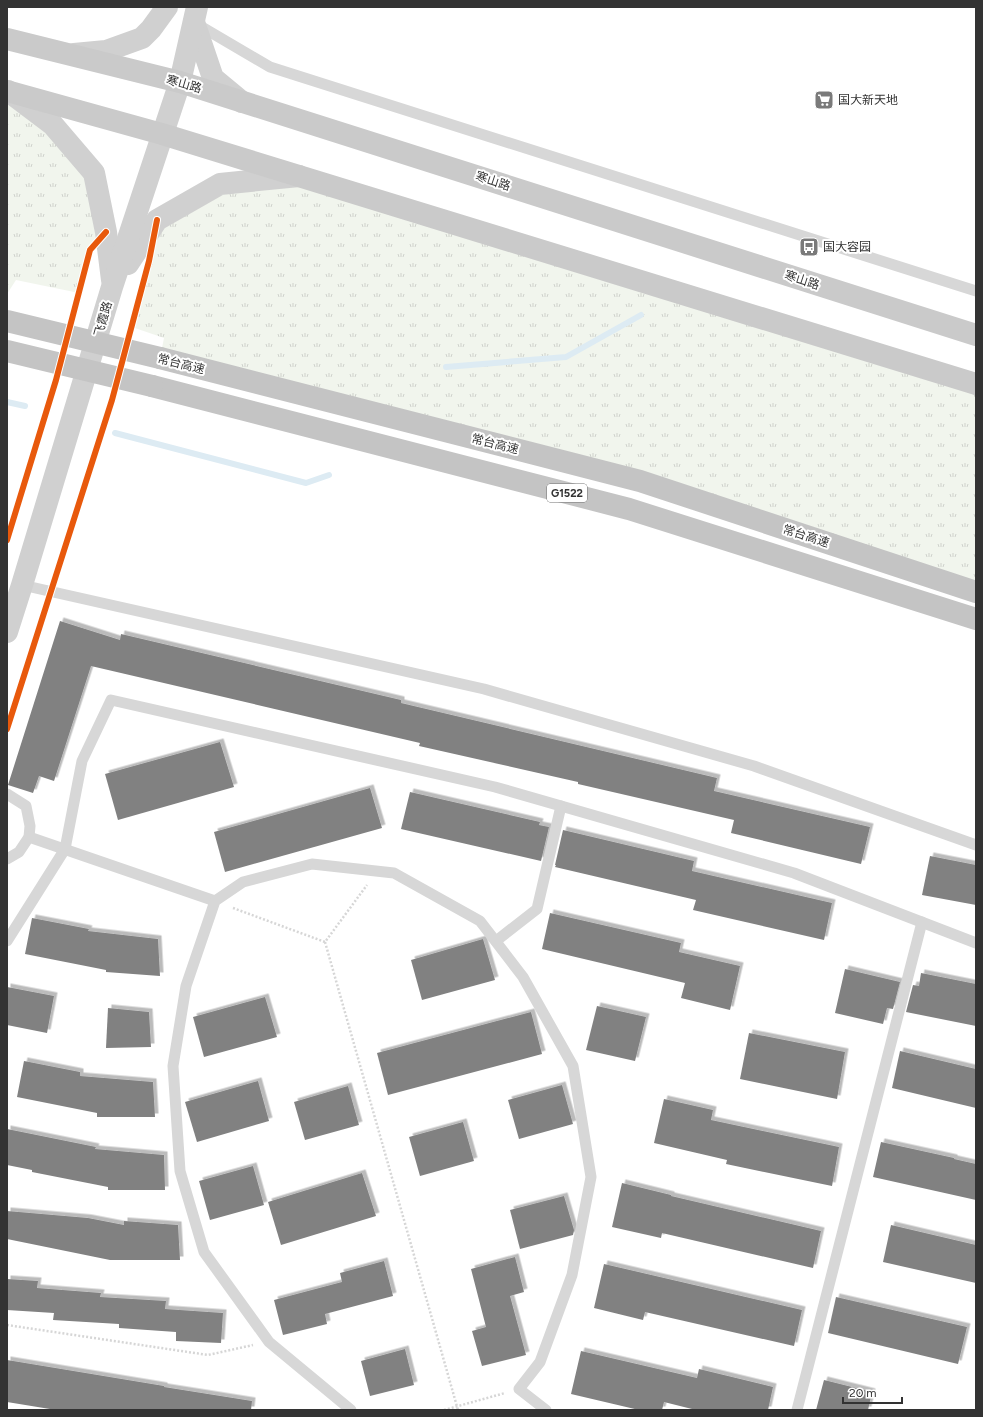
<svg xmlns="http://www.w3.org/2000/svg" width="983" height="1417" viewBox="0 0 983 1417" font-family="Figtree,'Noto Sans SC',sans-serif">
<defs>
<pattern id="grass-tufts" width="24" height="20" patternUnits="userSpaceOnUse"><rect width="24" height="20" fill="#f1f5ed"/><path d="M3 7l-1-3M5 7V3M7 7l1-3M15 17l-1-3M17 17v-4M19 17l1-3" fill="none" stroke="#cfd2cc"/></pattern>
<filter id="shadow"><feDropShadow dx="3.5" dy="-3.5" stdDeviation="0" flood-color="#0004"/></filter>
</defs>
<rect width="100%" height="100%" fill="#fff"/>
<g fill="url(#grass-tufts)">
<path d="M 7,91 L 94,173 L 106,232 L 90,250 L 79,293 L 16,280 L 7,294 Z"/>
<path d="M 299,176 L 976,384 L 976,592 L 640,481 L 160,358 L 164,338 L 132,327 L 149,261 L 157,220 L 220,184 Z"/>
</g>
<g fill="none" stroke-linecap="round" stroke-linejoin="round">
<g stroke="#ddebf3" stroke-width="6">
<path d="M 446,367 L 566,357 L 641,315"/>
<path d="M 7,402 L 25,406"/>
<path d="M 115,433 L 306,483 L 329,475"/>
</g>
</g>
<g fill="#818181" filter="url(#shadow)">
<path d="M 60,621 L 120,640 L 121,634 L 401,700 L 401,703 L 717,778 L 714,791 L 870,827 L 861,864 L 731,833 L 734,820 L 578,784 L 578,782 L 419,746 L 420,743 L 91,666 L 54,781 L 39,776 L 33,793 L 8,785 Z"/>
<path d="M 220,742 L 234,787 L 118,820 L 105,774 Z"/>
<path d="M 370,788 L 382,828 L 225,872 L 214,832 Z"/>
<path d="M 410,792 L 540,822 L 539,825 L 549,827 L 541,861 L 401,829 Z"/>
<path d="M 563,830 L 694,861 L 692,871 L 832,903 L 824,940 L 693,910 L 696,900 L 555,867 L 556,865 L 555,865 Z"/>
<path d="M 930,856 L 976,865 L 976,905 L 922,895 Z"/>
<path d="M 550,913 L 681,943 L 679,952 L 740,966 L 730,1010 L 681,998 L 685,983 L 542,949 Z"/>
<path d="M 32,918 L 89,929 L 88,931 L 158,939 L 160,976 L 106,972 L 106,970 L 25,954 Z"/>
<path d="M 483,939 L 495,980 L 422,1000 L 411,960 Z"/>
<path d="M 845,969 L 900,982 L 893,1009 L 887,1008 L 883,1024 L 835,1013 Z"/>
<path d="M 921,973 L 976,984 L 976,1026 L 906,1012 L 913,985 L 919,986 Z"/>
<path d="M 7,987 L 54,996 L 47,1033 L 7,1025 Z"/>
<path d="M 265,997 L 277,1037 L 204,1057 L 193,1017 Z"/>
<path d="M 597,1006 L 646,1017 L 635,1061 L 586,1050 Z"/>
<path d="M 108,1008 L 149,1012 L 151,1047 L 106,1048 Z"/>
<path d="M 531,1012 L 542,1054 L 388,1095 L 377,1053 Z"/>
<path d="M 749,1033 L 845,1052 L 837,1099 L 740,1079 Z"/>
<path d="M 900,1051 L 976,1069 L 976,1108 L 892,1088 Z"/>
<path d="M 24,1061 L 80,1072 L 80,1076 L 153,1082 L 155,1117 L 97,1117 L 97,1113 L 17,1097 Z"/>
<path d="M 258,1081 L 269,1121 L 197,1142 L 185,1102 Z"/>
<path d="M 562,1085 L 573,1124 L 519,1139 L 508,1100 Z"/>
<path d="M 348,1086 L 359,1125 L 305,1140 L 294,1102 Z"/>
<path d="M 664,1099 L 713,1110 L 711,1120 L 839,1147 L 832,1186 L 726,1164 L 727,1160 L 654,1143 Z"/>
<path d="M 463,1122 L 474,1161 L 420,1176 L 409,1137 Z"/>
<path d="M 7,1129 L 96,1147 L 95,1149 L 164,1155 L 165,1190 L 108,1190 L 108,1187 L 32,1172 L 32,1170 L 7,1165 Z"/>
<path d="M 881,1142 L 954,1158 L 954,1159 L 976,1164 L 976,1200 L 873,1177 Z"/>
<path d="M 253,1166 L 264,1205 L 210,1220 L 199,1181 Z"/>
<path d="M 362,1173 L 376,1216 L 281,1245 L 268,1202 Z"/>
<path d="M 622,1183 L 671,1195 L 671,1196 L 821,1231 L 813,1268 L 662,1233 L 661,1238 L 612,1227 Z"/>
<path d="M 564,1196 L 574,1230 L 573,1235 L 520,1249 L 510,1210 Z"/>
<path d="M 7,1211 L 88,1218 L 124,1225 L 124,1221 L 178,1225 L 180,1260 L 110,1260 L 7,1239 Z"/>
<path d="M 891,1225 L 976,1245 L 976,1283 L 883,1262 Z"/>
<path d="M 515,1257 L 524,1292 L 510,1296 L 526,1355 L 482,1366 L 472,1331 L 486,1327 L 471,1269 Z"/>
<path d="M 384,1261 L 393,1296 L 325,1314 L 327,1324 L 283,1335 L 274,1300 L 342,1282 L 340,1273 Z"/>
<path d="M 604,1264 L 802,1310 L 794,1346 L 645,1312 L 643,1320 L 594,1308 Z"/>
<path d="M 7,1279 L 38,1281 L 37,1288 L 101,1293 L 100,1297 L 166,1301 L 165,1309 L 223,1313 L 221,1343 L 176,1341 L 176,1332 L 119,1328 L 119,1324 L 53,1320 L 54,1313 L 7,1310 Z"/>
<path d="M 836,1297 L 967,1327 L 958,1364 L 828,1333 Z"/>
<path d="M 405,1349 L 414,1385 L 370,1396 L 361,1361 Z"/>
<path d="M 581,1351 L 697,1378 L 699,1369 L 773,1387 L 768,1410 L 696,1410 L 664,1402 L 662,1410 L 639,1410 L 571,1394 Z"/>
<path d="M 7,1360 L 164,1386 L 164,1387 L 252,1401 L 251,1410 L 56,1410 L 7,1402 Z"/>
<path d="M 824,1380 L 872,1392 L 868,1410 L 816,1410 Z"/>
</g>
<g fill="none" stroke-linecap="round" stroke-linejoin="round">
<g stroke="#d6d6d6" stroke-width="2.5" stroke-dasharray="2 2" stroke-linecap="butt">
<path d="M 233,908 L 325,942 L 367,885"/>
<path d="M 325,942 L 458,1410"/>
<path d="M 7,1325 L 208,1355 L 253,1345"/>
<path d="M 444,1410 L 505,1393"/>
</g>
<g stroke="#d7d7d7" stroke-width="11">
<path d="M 195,23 L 270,67 L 976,291"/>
<path d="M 22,585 L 484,689 L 754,766 L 976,845"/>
<path d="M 7,794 L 26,806 L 30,826 L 29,837 L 19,852 L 7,859"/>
<path d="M 29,837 L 215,901"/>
<path d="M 7,941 L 65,849 L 82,761 L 111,700 L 495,787 L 794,873 L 976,943"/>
<path d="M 496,941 L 537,909 L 561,806"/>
<path d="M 351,1410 L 269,1342 L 204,1252 L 180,1171 L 173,1066 L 186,986 L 215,901 L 243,882 L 312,864 L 394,873 L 480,921 L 523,977 L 573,1066 L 591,1177 L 572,1275 L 540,1362 L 519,1389 L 546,1410"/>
<path d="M 797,1410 L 922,922"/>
</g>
<g stroke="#d0d0d0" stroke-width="22">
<path d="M 194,22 L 213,78 L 242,102"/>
<path d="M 74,54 L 106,51 L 142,38 L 151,29 L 167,7"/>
<path d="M 8,91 L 53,125 L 94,173 L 106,232 L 112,280"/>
<path d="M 128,264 L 157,220 L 220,184 L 299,176"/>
<path d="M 7,632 L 22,585 L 112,287 L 180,82 L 197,7"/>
</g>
<g stroke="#cacaca" stroke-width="22">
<path d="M 7,39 L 180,82 L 976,335"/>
<path d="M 7,91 L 162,134 L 976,384"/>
</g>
<g stroke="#c4c4c4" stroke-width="22">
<path d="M 160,358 L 640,481 L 976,592"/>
<path d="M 152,386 L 629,509 L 976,619"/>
</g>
<g stroke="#c4c4c4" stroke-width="22">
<path d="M 7,321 L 160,358"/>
<path d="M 7,351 L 152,386"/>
</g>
<defs>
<g id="cycleway">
<path d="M 7,540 L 56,380 L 90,250 L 106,232"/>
<path d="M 7,729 L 112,400 L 149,261 L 157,220"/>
</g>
</defs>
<use href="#cycleway" stroke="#fff" stroke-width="8"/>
<use href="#cycleway" stroke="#e8590c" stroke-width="6"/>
</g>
<defs>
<symbol id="supermarket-square" viewBox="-11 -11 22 22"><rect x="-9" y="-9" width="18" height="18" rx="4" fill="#7a7a7a" stroke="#fff"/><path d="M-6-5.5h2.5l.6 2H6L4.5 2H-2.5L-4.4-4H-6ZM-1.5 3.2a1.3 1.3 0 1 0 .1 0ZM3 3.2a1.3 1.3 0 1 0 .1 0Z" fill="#fff"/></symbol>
<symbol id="bus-square" viewBox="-11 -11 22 22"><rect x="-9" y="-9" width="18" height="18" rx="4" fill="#7a7a7a" stroke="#fff"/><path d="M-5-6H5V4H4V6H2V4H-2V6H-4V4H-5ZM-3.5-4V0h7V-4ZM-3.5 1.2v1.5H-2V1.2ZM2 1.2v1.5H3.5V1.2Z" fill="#fff"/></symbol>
</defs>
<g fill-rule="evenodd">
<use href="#supermarket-square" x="813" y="89" width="22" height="22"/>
<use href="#bus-square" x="798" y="236" width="22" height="22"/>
</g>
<g text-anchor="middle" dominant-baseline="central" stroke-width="4" stroke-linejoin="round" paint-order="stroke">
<rect fill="#fff" stroke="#707070" stroke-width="1" x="547" y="484" width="40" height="18" rx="3"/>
<g font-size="11" font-weight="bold" fill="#333">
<text x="567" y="493">G1522</text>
</g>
<g font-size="12" fill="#333" stroke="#fff">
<text transform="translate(184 84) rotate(16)">寒山路</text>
<text transform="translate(493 181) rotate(18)">寒山路</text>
<text transform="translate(802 280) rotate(18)">寒山路</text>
<text transform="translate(103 319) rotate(-74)">飞霞路</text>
<text transform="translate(181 364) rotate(14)">常台高速</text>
<text transform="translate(495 444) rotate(14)">常台高速</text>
<text transform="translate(806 536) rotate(18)">常台高速</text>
</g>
<g font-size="12" fill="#333" stroke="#fff" text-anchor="start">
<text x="838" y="100">国大新天地</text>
<text x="823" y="247">国大容园</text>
</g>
</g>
<rect width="983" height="1417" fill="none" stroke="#333333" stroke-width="16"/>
<path d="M843 1397v6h59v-6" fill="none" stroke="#333333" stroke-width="2"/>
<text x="849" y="1397" font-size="12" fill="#333333" stroke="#ffffff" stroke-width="3" paint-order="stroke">20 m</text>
</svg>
